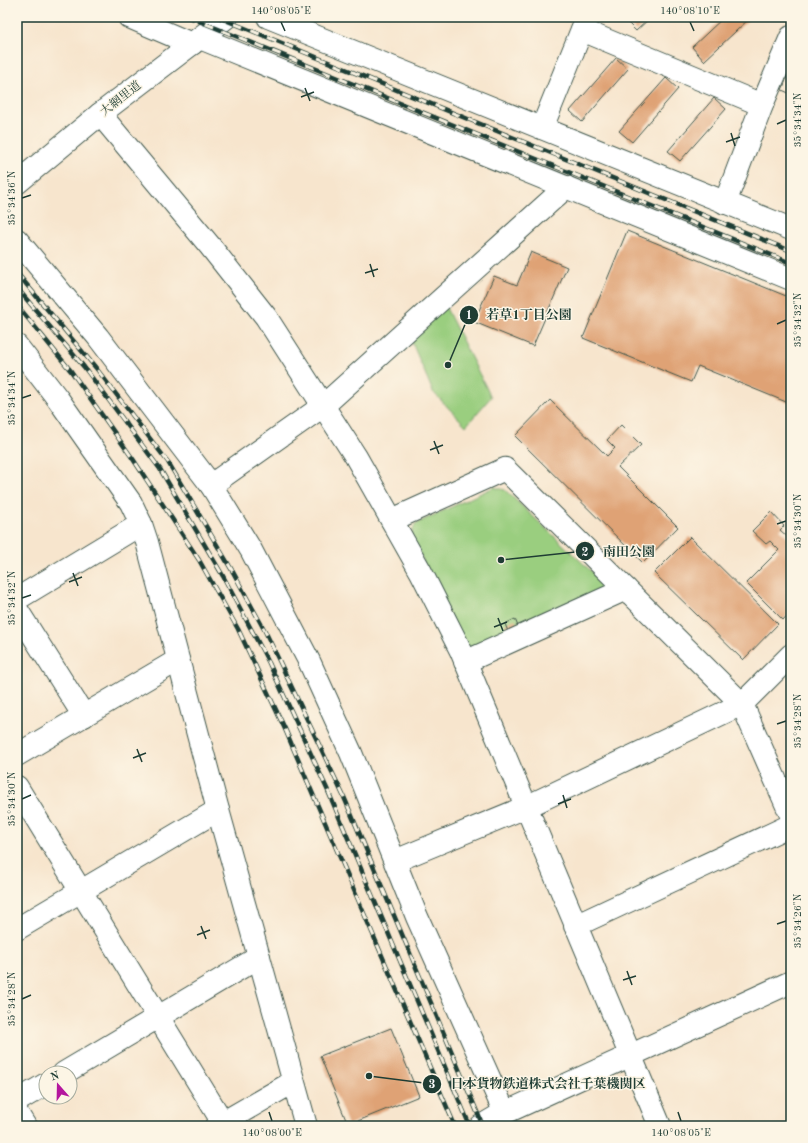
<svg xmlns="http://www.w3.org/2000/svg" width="808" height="1143" viewBox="0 0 808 1143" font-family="'Old Standard TT','Noto Serif JP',serif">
<rect width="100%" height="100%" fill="#fcf5e5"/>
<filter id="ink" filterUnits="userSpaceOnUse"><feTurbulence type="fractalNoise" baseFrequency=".025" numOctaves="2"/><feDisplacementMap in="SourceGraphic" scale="8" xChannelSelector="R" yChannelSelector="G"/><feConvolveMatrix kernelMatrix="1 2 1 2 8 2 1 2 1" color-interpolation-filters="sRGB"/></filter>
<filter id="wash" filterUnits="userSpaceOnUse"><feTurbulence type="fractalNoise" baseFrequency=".012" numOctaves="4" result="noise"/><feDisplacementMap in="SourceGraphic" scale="16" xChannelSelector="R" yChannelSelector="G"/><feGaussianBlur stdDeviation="0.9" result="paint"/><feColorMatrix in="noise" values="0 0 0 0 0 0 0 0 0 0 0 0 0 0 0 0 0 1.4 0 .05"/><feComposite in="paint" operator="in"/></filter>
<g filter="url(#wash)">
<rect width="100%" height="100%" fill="#f7e5cd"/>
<g fill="#9ace7f" stroke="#5c865a">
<path d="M 445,306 L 491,397 L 466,426 L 433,392 L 410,338 Z"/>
<path d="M 494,487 L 505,490 L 605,584 L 602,597 L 481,650 L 466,649 L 411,536 L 415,524 Z"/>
</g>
<g id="blocks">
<g fill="#dfa275">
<path d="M 624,17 L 651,17 L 636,31 L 623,18 Z"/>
<path d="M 724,17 L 751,17 L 704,61 L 692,47 Z"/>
<path d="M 616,58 L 628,69 L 582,122 L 570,111 Z"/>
<path d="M 791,68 L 791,94 L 782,90 Z"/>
<path d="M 666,78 L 678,89 L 632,142 L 619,131 Z"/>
<path d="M 714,98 L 726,109 L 680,161 L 668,151 Z"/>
<path d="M 627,231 L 791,298 L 791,404 L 698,366 L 691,382 L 583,338 Z"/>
<path d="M 531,252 L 567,267 L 533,346 L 474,322 L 494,276 L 517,285 Z"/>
<path d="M 550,400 L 607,456 L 615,448 L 607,440 L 621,425 L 641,445 L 618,467 L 678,527 L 643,563 L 515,436 Z"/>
<path d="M 771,512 L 784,526 L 780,530 L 790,539 L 791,538 L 791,611 L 783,620 L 746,583 L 779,550 L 770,541 L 766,544 L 752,531 Z"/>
<path d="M 690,537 L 778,624 L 743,660 L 654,573 Z"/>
<path d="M 515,619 L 519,629 L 509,634 L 505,624 Z"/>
<path d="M 391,1028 L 419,1096 L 348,1125 L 320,1056 Z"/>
</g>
</g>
</g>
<g filter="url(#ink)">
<use href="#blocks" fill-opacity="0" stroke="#3f564b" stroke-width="1"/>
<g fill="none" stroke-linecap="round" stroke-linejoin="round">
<defs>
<g id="minor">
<path d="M 129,17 L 192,44"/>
<path d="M 268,17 L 791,229"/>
<path d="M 582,30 L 762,105"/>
<path d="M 200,38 L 791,279"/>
<path d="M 100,114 L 210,246 L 266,317 L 356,457 L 421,572 L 461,651 L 660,1126"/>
<path d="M 542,128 L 587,17"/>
<path d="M 17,183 L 100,114 L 227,17"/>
<path d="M 725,203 L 762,105 L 791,37"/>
<path d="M 17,240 L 98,337 L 211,485 L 251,550 L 309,661 L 351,753 L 417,917 L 505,1113"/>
<path d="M 17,346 L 58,399 L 131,503 L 141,524 L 147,542 L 218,810 L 306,1126"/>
<path d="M 211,485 L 323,406 L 566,187"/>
<path d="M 392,520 L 505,469 L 742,704 L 791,815"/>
<path d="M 17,599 L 141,524"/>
<path d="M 17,610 L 84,716"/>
<path d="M 465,662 L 626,589"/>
<path d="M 17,755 L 178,660"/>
<path d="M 17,787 L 225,1126"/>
<path d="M 395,861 L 526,807 L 742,704 L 791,655"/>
<path d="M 575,926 L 791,825"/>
<path d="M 17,929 L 218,810"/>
<path d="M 64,1073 L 259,957"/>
<path d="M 17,1101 L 46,1084"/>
<path d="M 17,1113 L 25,1126"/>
<path d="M 217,1126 L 293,1082"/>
<path d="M 481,1126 L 498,1116 L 791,982"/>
</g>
</defs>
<use href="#minor" stroke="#3f564b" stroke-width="24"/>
<use href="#minor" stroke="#fff" stroke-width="22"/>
<defs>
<g id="rail">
<path d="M 189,17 L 791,263"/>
<path d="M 218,17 L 791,251"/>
<path d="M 17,273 L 96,368 L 168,462 L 233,572 L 265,631 L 344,797 L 483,1126"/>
<path d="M 17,288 L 84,367 L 160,469 L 223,576 L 269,663 L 328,791 L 470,1126"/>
<path d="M 17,305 L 71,371 L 133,459 L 199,560 L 238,629 L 285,729 L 455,1126"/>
</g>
</defs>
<use href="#rail" stroke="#1f3d34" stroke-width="4.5"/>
<use href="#rail" stroke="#fcf5e5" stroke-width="3" stroke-dasharray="9" stroke-linecap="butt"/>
</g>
</g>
<path fill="none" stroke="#1f3d34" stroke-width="1.5" d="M 281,22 L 285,31M 690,22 L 694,31M 305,88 L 310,101M 301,97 L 314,92M 777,124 L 786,120M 731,133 L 735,146M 726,142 L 740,137M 22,198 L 31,195M 370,264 L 374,277M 365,273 L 378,269M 777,324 L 786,320M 22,398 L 31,395M 434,441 L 439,454M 430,450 L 443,445M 777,524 L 786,521M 73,573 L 78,586M 69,582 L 82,577M 22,598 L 31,595M 498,618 L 503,631M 494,627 L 507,622M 777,724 L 786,721M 137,749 L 142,762M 133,758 L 146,753M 563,795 L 567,808M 22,799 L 31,795M 558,804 L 571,799M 777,924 L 786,921M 201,926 L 206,939M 197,935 L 210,930M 627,971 L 632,985M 623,980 L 636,976M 22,999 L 31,995M 269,1112 L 272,1121M 678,1112 L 681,1121"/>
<g text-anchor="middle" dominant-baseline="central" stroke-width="3" stroke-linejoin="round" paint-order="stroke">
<g font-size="12" fill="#1f3d34" stroke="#fcf5e5">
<text transform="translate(121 99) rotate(-38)">大網里道</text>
</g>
</g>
<path fill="none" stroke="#1f3d34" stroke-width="1.5" d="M448 365L469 315M501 560L585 551M369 1076L432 1084"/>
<g fill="#1f3d34" stroke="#fcf5e5" stroke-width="1.5">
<circle cx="448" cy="365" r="4"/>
<circle cx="501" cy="560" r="4"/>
<circle cx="369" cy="1076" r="4"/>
<circle cx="469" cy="315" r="10"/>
<circle cx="585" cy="551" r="10"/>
<circle cx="432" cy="1084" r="10"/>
</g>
<g font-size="12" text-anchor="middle" font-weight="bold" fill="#fff">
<text x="469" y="319">1</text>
<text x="585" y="556">2</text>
<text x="432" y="1088">3</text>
</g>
<g font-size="13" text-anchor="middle" font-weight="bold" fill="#1f3d34" stroke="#fcf5e5" stroke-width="3" stroke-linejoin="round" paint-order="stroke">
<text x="529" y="319">若草1丁目公園</text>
<text x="629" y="556">南田公園</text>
<text x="548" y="1088">日本貨物鉄道株式会社千葉機関区</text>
</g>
<rect width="808" height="1143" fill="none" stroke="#fcf5e5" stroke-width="44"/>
<g transform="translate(58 1085) rotate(340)"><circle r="19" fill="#fcf5e5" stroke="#a4ab9e"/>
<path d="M0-3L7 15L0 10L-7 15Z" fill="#b5179e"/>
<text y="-6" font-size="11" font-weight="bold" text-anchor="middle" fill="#1f3d34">N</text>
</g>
<rect x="22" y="22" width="764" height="1099" fill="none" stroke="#1f3d34" stroke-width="1.5"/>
<g font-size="10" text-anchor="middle" fill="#1f3d34">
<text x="281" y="14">140°08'05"E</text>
<text x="690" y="14">140°08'10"E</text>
<text transform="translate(797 120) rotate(-90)" y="4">35°34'34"N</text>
<text transform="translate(11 198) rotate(-90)" y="4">35°34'36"N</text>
<text transform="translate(797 320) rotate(-90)" y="4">35°34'32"N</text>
<text transform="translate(11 398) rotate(-90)" y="4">35°34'34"N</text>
<text transform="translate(797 521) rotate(-90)" y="4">35°34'30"N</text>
<text transform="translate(11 598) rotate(-90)" y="4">35°34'32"N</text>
<text transform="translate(797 721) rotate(-90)" y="4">35°34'28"N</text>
<text transform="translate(11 799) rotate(-90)" y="4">35°34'30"N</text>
<text transform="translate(797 921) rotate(-90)" y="4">35°34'26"N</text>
<text transform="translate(11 999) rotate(-90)" y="4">35°34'28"N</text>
<text x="272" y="1136">140°08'00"E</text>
<text x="681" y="1136">140°08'05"E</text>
</g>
</svg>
